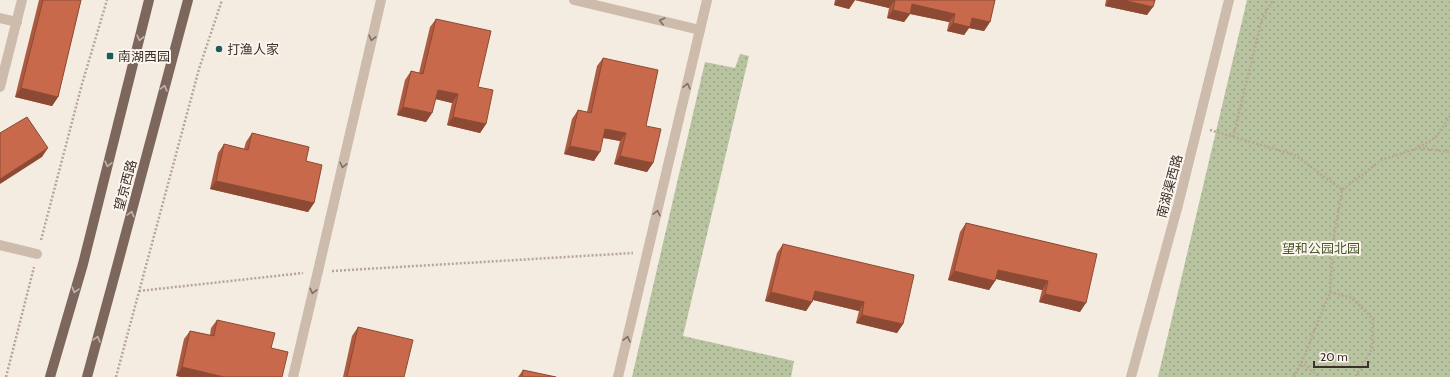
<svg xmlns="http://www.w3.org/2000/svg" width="1450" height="377" viewBox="0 0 1450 377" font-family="Cabin,'Noto Sans SC',sans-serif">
<defs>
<pattern id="grass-dots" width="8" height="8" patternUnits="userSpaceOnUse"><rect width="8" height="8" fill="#b8c4a0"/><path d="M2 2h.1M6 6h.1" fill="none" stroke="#97a083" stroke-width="1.8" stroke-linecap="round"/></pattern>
</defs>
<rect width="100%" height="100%" fill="#f4ebe1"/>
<g fill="url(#grass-dots)">
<path d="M 1247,0 L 1450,0 L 1450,377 L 1158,377 Z"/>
<path d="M 740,54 L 749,56 L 683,336 L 794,361 L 791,377 L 632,377 L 705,62 L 735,68 Z"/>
</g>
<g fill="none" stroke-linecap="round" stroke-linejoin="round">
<g stroke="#b9a596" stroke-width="2.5" stroke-dasharray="2 2" stroke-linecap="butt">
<path d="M 1210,130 L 1295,155 L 1342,190"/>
<path d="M 1233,137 L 1262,19 L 1273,0"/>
<path d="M 1419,148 L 1450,152"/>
<path d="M 41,240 L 82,84 L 107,0"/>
<path d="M 332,271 L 633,253"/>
<path d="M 139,291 L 303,273"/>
<path d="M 1330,292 L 1352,298 L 1373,319 L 1372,349 L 1355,377"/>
<path d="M 1301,362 L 1319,377"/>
<path d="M 6,377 L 34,267"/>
<path d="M 116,377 L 199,69 L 222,0"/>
<path d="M 1294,377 L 1305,354 L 1330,292 L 1333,242 L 1342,190 L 1381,160 L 1418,148 L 1436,137 L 1450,116"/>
</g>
<g stroke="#cdbbac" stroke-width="10">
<path d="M 574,0 L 700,30"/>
<path d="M 0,18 L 17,22"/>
<path d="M 0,87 L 22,0"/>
<path d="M 0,245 L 37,254"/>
<path d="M 293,377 L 318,271 L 381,0"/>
<path d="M 618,377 L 707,0"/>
</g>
<path stroke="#cdbbac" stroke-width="10" d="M 1131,377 L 1178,205 L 1229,0"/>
<g stroke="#7d675c" stroke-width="10">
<path d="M 50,377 L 83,264 L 149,0"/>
<path d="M 87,377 L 115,274 L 188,0"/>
</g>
</g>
<g fill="#ac5a40">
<path d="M 39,0 L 81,0 L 58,97 L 52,106 L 15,97 Z"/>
<path d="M 835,0 L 995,0 L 990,22 L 984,31 L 969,28 L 964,35 L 947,31 L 949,22 L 910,14 L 904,22 L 887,18 L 889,8 L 855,0 L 849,9 L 834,5 Z"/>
<path d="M 1106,0 L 1155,0 L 1147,15 L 1105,6 Z"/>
<path d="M 436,19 L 478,87 L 486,124 L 480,133 L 447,125 L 452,103 L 435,99 L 432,113 L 426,122 L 397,115 L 405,80 L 411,71 L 419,73 L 430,27 Z"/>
<path d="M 603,58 L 646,126 L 653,163 L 647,172 L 614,164 L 620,141 L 603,138 L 594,161 L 564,154 L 572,119 L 578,110 L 587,112 L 597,66 Z"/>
<path d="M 252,133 L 306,161 L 314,203 L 308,212 L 210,189 L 218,153 L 224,144 L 244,149 L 246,142 Z"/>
<path d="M 966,223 L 1097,254 L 1080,312 L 1039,302 L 1042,290 L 996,279 L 995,281 L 989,290 L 948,280 L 960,232 Z"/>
<path d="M 783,244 L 903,324 L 897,333 L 856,323 L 859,311 L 813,300 L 812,302 L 806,311 L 765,301 L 777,253 Z"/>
<path d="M 217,320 L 271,348 L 282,377 L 181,377 L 176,376 L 184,339 L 190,331 L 210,335 L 211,328 Z"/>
<path d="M 358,327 L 404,377 L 343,377 L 352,336 Z"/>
<path d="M 523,370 L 556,377 L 518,377 Z"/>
</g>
<g fill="#8c4a34">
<path d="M 837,0 L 895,0 L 889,8 L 855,0 L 849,9 L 834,5 Z"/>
<path d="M 1109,0 L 1123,0 L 1153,7 L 1147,15 L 1105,6 Z"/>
<path d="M 912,4 L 955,14 L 949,22 L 906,13 Z"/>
<path d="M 893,10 L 910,14 L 904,22 L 887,18 Z"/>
<path d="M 972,18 L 990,22 L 984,31 L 969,28 L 964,35 L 947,31 L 953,23 Z"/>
<path d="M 21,88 L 58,97 L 52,106 L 15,97 Z"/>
<path d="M 438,90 L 458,94 L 452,103 L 432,98 Z"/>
<path d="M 403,107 L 432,113 L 426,122 L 397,115 Z"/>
<path d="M 453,117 L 486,124 L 480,133 L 447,125 Z"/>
<path d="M 605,129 L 626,133 L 620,141 L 599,137 Z"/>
<path d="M 570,146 L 600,152 L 594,161 L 564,154 Z"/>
<path d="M 48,148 L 42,157 L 0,184 L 0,179 Z"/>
<path d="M 620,156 L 653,163 L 647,172 L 614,164 Z"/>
<path d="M 216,181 L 314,203 L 308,212 L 210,189 Z"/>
<path d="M 998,270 L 1048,281 L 1042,290 L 992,278 Z"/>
<path d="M 954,271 L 995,281 L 989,290 L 948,280 Z"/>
<path d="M 815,291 L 864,302 L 859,311 L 809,299 Z"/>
<path d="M 771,292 L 812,302 L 806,311 L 765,301 Z"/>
<path d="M 1045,294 L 1086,303 L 1080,312 L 1039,302 Z"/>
<path d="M 862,315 L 903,324 L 897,333 L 856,323 Z"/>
<path d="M 182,367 L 224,377 L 181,377 L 176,376 Z"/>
</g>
<g fill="#c8694b" stroke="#8c4a34">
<path d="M 43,0 L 81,0 L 58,97 L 21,88 Z"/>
<path d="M 895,0 L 995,0 L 990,22 L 972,18 L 970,27 L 953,23 L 955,14 L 912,4 L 910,14 L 893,10 Z"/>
<path d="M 1123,0 L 1155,0 L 1153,7 Z"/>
<path d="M 436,19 L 491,31 L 478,87 L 493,90 L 486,124 L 453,117 L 458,94 L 438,90 L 432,113 L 403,107 L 411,71 L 423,74 Z"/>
<path d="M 603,58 L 658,70 L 646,126 L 661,129 L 653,163 L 620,156 L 626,133 L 605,129 L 600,152 L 570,146 L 578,110 L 591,113 Z"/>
<path d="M 27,117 L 48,148 L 0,179 L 0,133 Z"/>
<path d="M 252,133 L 309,147 L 306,161 L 322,165 L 314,203 L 216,181 L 224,144 L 248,150 Z"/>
<path d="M 966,223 L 1097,254 L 1086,303 L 1045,294 L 1048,281 L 998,270 L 995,281 L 954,271 Z"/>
<path d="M 783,244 L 914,275 L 903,324 L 862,315 L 864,302 L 815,291 L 812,302 L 771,292 Z"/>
<path d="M 217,320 L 275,333 L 271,348 L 288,352 L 282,377 L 224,377 L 182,367 L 190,331 L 214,336 Z"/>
<path d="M 358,327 L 413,340 L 404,377 L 347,377 Z"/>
<path d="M 523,370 L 556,377 L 522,377 Z"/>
</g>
<defs><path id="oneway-chevron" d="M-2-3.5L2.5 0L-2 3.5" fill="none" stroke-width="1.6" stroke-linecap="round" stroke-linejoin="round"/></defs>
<g stroke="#7d6f65">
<use href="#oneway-chevron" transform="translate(662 21) rotate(-167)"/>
<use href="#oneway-chevron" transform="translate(372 38) rotate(103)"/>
<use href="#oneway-chevron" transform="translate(687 86) rotate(-77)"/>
<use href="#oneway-chevron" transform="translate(343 165) rotate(103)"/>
<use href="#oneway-chevron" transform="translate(657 213) rotate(-77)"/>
<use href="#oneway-chevron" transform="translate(313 291) rotate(104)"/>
<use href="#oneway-chevron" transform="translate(627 339) rotate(-77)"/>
</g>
<g stroke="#c2b5ac">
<use href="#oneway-chevron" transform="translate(140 38) rotate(104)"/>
<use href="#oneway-chevron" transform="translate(164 88) rotate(-75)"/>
<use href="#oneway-chevron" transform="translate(108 164) rotate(104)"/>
<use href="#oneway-chevron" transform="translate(131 214) rotate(-75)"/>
<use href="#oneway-chevron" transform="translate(75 290) rotate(106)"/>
<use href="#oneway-chevron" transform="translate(97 339) rotate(-74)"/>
</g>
<g fill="#1f5a5e" stroke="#fbf5ee" stroke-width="1.5">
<circle cx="219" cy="49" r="4"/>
<rect x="106" y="52" width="8" height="8" rx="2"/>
</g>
<g text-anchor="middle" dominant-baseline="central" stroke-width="4" stroke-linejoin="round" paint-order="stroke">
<g font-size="13" fill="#3b302b" stroke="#fbf5ee" text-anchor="start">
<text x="227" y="49">打渔人家</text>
<text x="118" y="56">南湖西园</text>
</g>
<g font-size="13" fill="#3b302b" stroke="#fbf5ee">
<text transform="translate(125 185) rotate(-75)">望京西路</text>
<text transform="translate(1169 186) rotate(-75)">南湖渠西路</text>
</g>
<g font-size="13" fill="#4a5a2e" stroke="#fbf5ee">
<text x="1321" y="248">望和公园北园</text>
</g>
</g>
<path d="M1314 361v6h54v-6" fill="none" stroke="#3b302b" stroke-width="2"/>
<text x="1320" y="361" font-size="12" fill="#3b302b" stroke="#fbf5ee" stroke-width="3" paint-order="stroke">20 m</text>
</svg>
